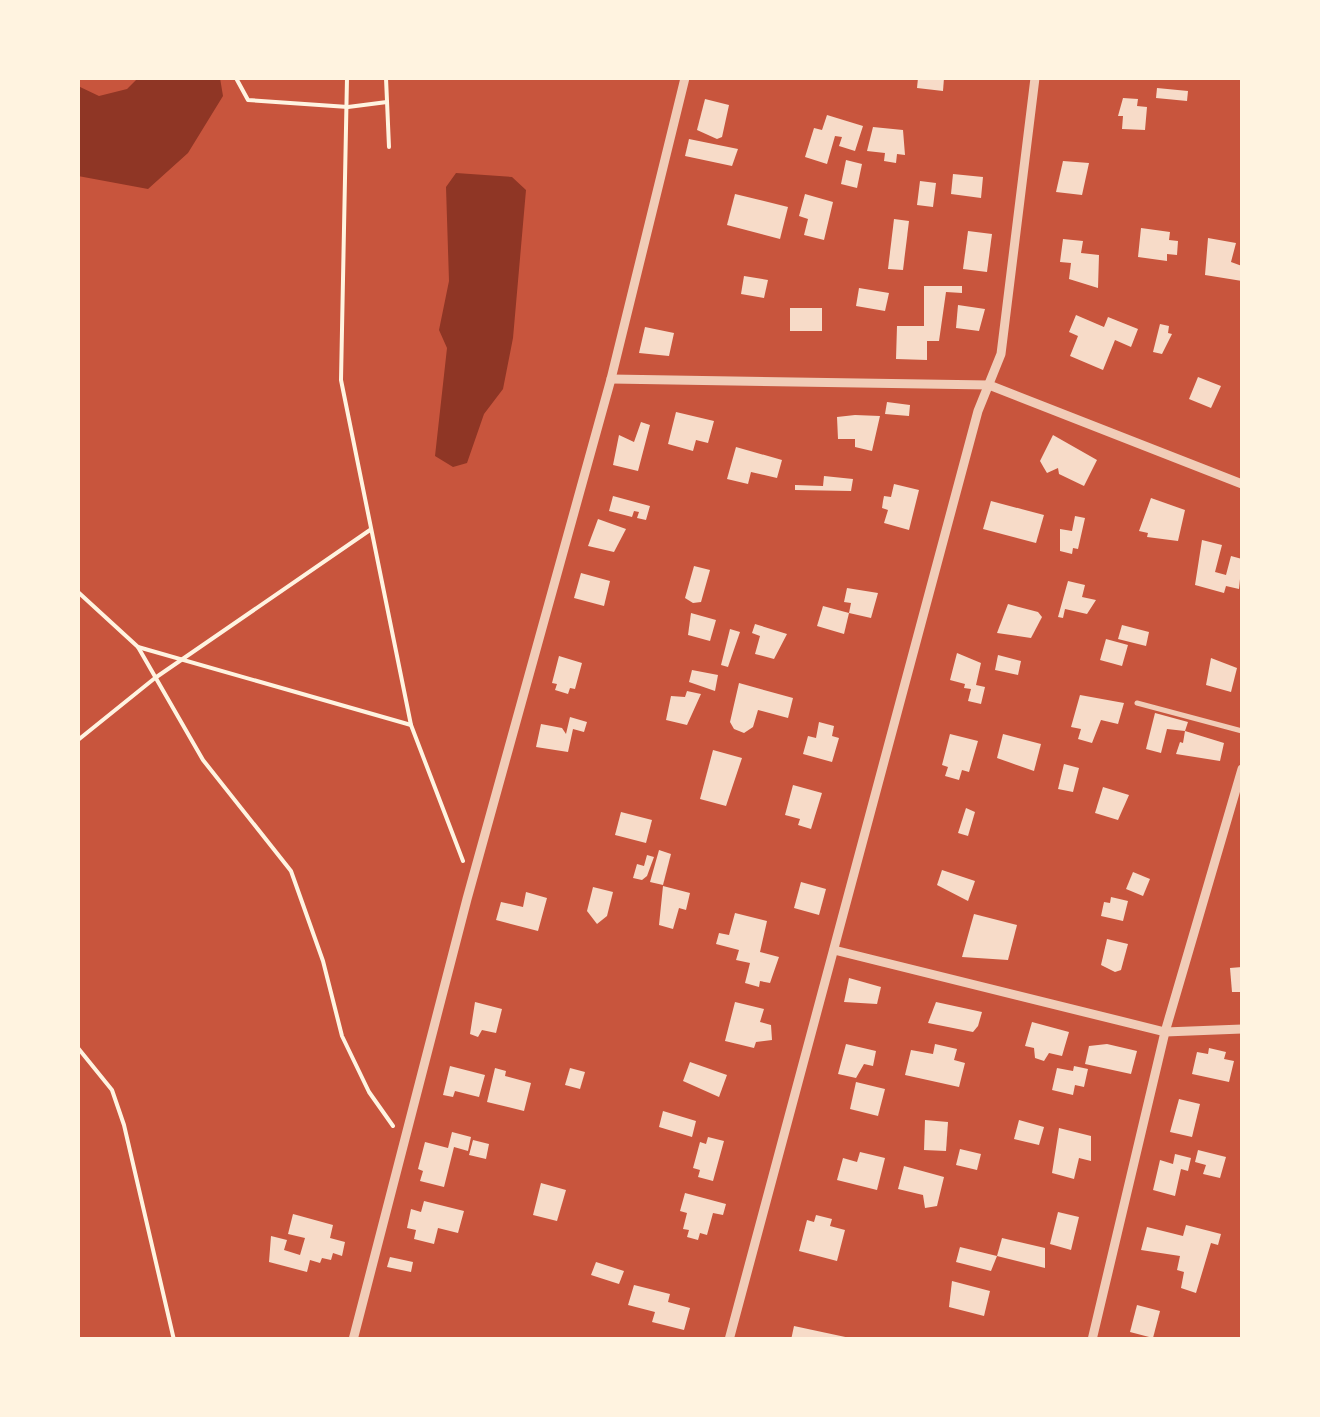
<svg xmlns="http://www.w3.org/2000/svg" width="1320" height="1417" viewBox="0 0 1320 1417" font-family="Signika,sans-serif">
<rect width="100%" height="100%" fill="#c8553d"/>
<g fill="#8f3625">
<path d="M 138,78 L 220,78 L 223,96 L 188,153 L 148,189 L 78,176 L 78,86 L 99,96 L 127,89 Z"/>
<path d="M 456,173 L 512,177 L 526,190 L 513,338 L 503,389 L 484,414 L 467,463 L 453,467 L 435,456 L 447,348 L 439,330 L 449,281 L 446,187 Z"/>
</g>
<g fill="#f7dbc8">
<path d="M 918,78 L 944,78 L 943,91 L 917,88 Z"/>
<path d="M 1157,88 L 1188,91 L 1187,101 L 1156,98 Z"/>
<path d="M 1123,98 L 1138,99 L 1137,106 L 1147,107 L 1145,130 L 1122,129 L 1123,116 L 1118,116 Z"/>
<path d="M 705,99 L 729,105 L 722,137 L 717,139 L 697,130 Z"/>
<path d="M 827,115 L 863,126 L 855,151 L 839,146 L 842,137 L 835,136 L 827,164 L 805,157 L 814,128 L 822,130 Z"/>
<path d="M 873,127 L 903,130 L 905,155 L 897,154 L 896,163 L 884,161 L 885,153 L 867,151 Z"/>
<path d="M 689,139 L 738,149 L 732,166 L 685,156 Z"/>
<path d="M 846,160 L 862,164 L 857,188 L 841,184 Z"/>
<path d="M 1063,161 L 1089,163 L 1082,195 L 1056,192 Z"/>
<path d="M 953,174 L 983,177 L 981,198 L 951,194 Z"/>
<path d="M 920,181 L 936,183 L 933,207 L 917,205 Z"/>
<path d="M 735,194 L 788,207 L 780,239 L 727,225 Z"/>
<path d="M 805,194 L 833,202 L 824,240 L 804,235 L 808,219 L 799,216 Z"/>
<path d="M 894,219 L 909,221 L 903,270 L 888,269 Z"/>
<path d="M 1141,228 L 1170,232 L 1169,240 L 1178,241 L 1177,255 L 1167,254 L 1167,261 L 1138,257 Z"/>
<path d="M 968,231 L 992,234 L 987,272 L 963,269 Z"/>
<path d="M 1208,238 L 1236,243 L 1231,262 L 1242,266 L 1242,281 L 1205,275 Z"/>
<path d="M 1063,239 L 1083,241 L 1081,253 L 1099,255 L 1098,288 L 1069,279 L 1071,263 L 1060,262 Z"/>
<path d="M 744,276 L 768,280 L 764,298 L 741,294 Z"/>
<path d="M 924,286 L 962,286 L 962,293 L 946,292 L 939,341 L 927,341 L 927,360 L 896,359 L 897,326 L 924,326 Z"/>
<path d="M 859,288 L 889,293 L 885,311 L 856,306 Z"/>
<path d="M 958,305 L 985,309 L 979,331 L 956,328 Z"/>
<rect x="790" y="308" width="32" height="23"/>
<path d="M 1076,315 L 1104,327 L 1108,317 L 1138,329 L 1131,347 L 1115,340 L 1103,370 L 1070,356 L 1078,336 L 1069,332 Z"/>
<path d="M 1160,324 L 1169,326 L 1168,333 L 1172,334 L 1162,354 L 1153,352 Z"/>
<path d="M 645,327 L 674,333 L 669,356 L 639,353 Z"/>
<path d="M 1198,377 L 1221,386 L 1211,408 L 1189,399 Z"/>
<path d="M 887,402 L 910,405 L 909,416 L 885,414 Z"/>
<path d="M 676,412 L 714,421 L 708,443 L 696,440 L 693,451 L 668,444 Z"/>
<path d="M 855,415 L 880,416 L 872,451 L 855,447 L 855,439 L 838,439 L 837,417 Z"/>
<path d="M 641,422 L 650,425 L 638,471 L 613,465 L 619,435 L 634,442 Z"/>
<path d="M 1053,435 L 1097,460 L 1084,486 L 1059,474 L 1058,468 L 1047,473 L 1044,468 L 1040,461 Z"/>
<path d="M 736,447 L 782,460 L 777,478 L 751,472 L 748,484 L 727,479 Z"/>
<path d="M 824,476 L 853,479 L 851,491 L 795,490 L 795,485 L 823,486 Z"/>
<path d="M 894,484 L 919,490 L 909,530 L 884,523 L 888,510 L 882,508 L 883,501 L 884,496 L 891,497 Z"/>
<path d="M 613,496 L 650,506 L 646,520 L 637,518 L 639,512 L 634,511 L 632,517 L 609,511 Z"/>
<path d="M 1151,498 L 1185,510 L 1178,541 L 1147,537 L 1148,533 L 1139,531 Z"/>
<path d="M 991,501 L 1044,515 L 1036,543 L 983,529 Z"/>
<path d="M 1075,516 L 1085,518 L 1078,549 L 1073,548 L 1072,554 L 1060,551 L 1060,529 L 1072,531 Z"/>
<path d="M 598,519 L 626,529 L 614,552 L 588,546 Z"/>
<path d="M 1202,540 L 1222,545 L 1215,572 L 1226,575 L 1231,556 L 1242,559 L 1239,589 L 1226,586 L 1224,593 L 1195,585 Z"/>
<path d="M 694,566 L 710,570 L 701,602 L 693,603 L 685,598 Z"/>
<path d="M 581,573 L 610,581 L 604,606 L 574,598 Z"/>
<path d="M 1068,581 L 1085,585 L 1082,597 L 1096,600 L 1087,614 L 1065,609 L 1063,618 L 1058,617 Z"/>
<path d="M 847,588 L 878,593 L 871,618 L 849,613 L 851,603 L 844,602 Z"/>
<path d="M 1008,604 L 1038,612 L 1042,617 L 1031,638 L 997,633 Z"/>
<path d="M 823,606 L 849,613 L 844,634 L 817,626 Z"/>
<path d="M 691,613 L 716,620 L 710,641 L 688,635 Z"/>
<path d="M 755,624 L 787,634 L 774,659 L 755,654 L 760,636 L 752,633 Z"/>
<path d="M 1122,625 L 1149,632 L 1146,646 L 1118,639 Z"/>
<path d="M 730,629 L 740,632 L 728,667 L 721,665 Z"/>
<path d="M 1106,639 L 1128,645 L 1122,666 L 1100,660 Z"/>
<path d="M 957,653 L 981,663 L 976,685 L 985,687 L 981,704 L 968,701 L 971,689 L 964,688 L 965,684 L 950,680 Z"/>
<path d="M 998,655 L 1021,661 L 1018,675 L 995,670 Z"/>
<path d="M 559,656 L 582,663 L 575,689 L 570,688 L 568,694 L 555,690 L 557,684 L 552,683 Z"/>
<path d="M 1211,658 L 1237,668 L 1231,692 L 1206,685 Z"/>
<path d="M 692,670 L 718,675 L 715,691 L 689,682 Z"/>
<path d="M 739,683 L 793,698 L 788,718 L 758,710 L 753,727 L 744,733 L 734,729 L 730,722 Z"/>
<path d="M 687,691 L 701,694 L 687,725 L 666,720 L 671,696 L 685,697 Z"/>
<path d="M 1080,695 L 1124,703 L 1118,724 L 1101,720 L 1092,743 L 1078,739 L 1081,729 L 1071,727 Z"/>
<path d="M 1155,713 L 1188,722 L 1185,731 L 1224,743 L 1220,761 L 1176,754 L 1180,742 L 1183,743 L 1185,731 L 1167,729 L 1161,753 L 1146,749 Z"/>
<path d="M 570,717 L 587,722 L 584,732 L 573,729 L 568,752 L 536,747 L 541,724 L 562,728 L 566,734 Z"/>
<path d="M 819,722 L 834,726 L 832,736 L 839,738 L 832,762 L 803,754 L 808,736 L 816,738 Z"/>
<path d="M 950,734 L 978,741 L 969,772 L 962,770 L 959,780 L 945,776 L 948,767 L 942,765 Z"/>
<path d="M 1003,734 L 1041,744 L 1034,771 L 997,758 Z"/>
<path d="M 713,750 L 742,758 L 726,806 L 700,799 Z"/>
<path d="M 1064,764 L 1079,768 L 1073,792 L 1058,789 Z"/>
<path d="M 793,785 L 822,793 L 811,829 L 798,825 L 800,819 L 785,815 Z"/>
<path d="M 1103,787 L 1129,795 L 1118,820 L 1095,813 Z"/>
<path d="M 966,808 L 975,812 L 968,836 L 958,833 Z"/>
<path d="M 621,812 L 652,820 L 646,843 L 615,835 Z"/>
<path d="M 659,850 L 671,854 L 663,885 L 650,882 Z"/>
<path d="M 647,855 L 654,857 L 647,876 L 642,880 L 633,878 L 637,864 L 644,866 Z"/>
<path d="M 942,870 L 975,881 L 968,901 L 937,885 Z"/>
<path d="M 1133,872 L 1150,879 L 1143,896 L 1126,889 Z"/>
<path d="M 801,882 L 826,889 L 819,915 L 794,908 Z"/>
<path d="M 663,886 L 690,893 L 686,910 L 679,908 L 673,929 L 659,925 Z"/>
<path d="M 593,887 L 613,892 L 607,916 L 597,924 L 587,911 Z"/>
<path d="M 526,892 L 547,898 L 538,931 L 496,920 L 501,902 L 523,907 Z"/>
<path d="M 1111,897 L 1128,901 L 1123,921 L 1101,916 L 1104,902 L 1110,903 Z"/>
<path d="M 735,913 L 767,921 L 760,952 L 779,957 L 770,983 L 760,981 L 759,987 L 745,983 L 750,963 L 736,960 L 739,950 L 716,944 L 719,933 L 729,935 Z"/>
<path d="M 974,914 L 1017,925 L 1008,960 L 962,957 Z"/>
<path d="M 1107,939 L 1128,944 L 1121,970 L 1115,972 L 1101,965 Z"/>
<path d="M 1242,967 L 1242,992 L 1232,992 L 1230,968 Z"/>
<path d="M 849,978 L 881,987 L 877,1004 L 844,1002 Z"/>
<path d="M 475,1002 L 502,1009 L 496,1033 L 482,1030 L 478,1037 L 470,1034 Z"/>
<path d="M 735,1002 L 764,1009 L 760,1022 L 771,1025 L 772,1040 L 756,1042 L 754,1048 L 725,1041 Z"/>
<path d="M 936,1002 L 982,1012 L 978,1026 L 973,1032 L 928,1023 Z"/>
<path d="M 1032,1022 L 1069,1032 L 1062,1056 L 1049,1053 L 1044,1061 L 1035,1058 L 1034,1048 L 1025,1046 Z"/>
<path d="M 846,1044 L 876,1051 L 873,1066 L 864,1064 L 856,1078 L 838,1074 Z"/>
<path d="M 935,1044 L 957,1049 L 954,1060 L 965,1063 L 959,1087 L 905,1075 L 911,1050 L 933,1054 Z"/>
<path d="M 1107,1044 L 1137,1051 L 1131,1074 L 1085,1064 L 1089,1046 Z"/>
<path d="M 1209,1048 L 1226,1052 L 1224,1059 L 1234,1061 L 1229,1082 L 1192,1074 L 1197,1052 L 1208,1054 Z"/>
<path d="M 690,1062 L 727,1075 L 719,1097 L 683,1081 Z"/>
<path d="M 450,1066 L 485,1075 L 479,1097 L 455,1091 L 453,1097 L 443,1095 Z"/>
<path d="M 1074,1066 L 1088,1069 L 1084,1087 L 1075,1085 L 1073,1095 L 1052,1090 L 1057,1068 L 1073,1071 Z"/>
<path d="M 495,1068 L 506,1071 L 505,1076 L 531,1083 L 524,1111 L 487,1102 Z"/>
<path d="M 570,1068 L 585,1072 L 580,1089 L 565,1085 Z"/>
<path d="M 856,1082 L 885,1089 L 878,1116 L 850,1109 Z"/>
<path d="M 1179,1099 L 1200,1104 L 1192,1137 L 1170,1132 Z"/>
<path d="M 663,1111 L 696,1121 L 692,1137 L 659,1127 Z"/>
<path d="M 925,1120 L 948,1122 L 946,1151 L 924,1150 Z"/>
<path d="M 1019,1120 L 1044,1127 L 1039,1145 L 1014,1139 Z"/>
<path d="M 1059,1128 L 1091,1136 L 1091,1161 L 1079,1158 L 1074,1179 L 1052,1173 Z"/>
<path d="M 452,1132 L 471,1137 L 468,1151 L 454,1147 L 444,1187 L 420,1181 L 423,1171 L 418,1169 L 425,1142 L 448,1148 Z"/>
<path d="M 708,1137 L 724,1141 L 713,1181 L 698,1177 L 700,1170 L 693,1168 L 700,1142 L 706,1144 Z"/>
<path d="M 473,1140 L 489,1144 L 486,1159 L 469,1155 Z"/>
<path d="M 960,1149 L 981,1154 L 977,1170 L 956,1165 Z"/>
<path d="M 1198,1150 L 1226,1157 L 1220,1178 L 1203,1174 L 1206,1165 L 1195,1162 Z"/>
<path d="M 860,1152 L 885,1158 L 877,1190 L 837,1180 L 843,1158 L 857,1162 Z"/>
<path d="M 1175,1154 L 1191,1158 L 1188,1171 L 1181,1169 L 1175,1196 L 1153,1190 L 1160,1160 L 1173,1164 Z"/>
<path d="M 904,1166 L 944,1177 L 937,1206 L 925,1208 L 923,1195 L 898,1189 Z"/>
<path d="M 541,1183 L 566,1190 L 557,1221 L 533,1215 Z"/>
<path d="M 685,1193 L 726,1204 L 723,1215 L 713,1213 L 707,1235 L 700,1233 L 698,1240 L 687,1237 L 689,1230 L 683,1229 L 687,1213 L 680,1211 Z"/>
<path d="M 424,1201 L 464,1211 L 458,1233 L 438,1228 L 434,1244 L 414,1239 L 416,1230 L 407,1228 L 411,1209 L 421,1212 Z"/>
<path d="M 1058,1212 L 1079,1217 L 1071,1250 L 1050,1244 Z"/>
<path d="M 293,1214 L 333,1225 L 330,1238 L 345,1242 L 342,1256 L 333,1253 L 331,1260 L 322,1258 L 320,1263 L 310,1260 L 307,1272 L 269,1262 L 271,1236 L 287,1240 L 284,1250 L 300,1255 L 305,1238 L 288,1234 Z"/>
<path d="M 816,1215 L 832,1219 L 830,1226 L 845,1230 L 837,1261 L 799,1251 L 807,1220 L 814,1222 Z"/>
<path d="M 1186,1225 L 1221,1234 L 1218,1245 L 1211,1243 L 1196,1293 L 1181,1288 L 1184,1272 L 1177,1270 L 1180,1256 L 1141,1250 L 1147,1227 L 1183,1236 Z"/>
<path d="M 1002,1238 L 1045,1248 L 1045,1268 L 997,1256 Z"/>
<path d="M 960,1247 L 997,1256 L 991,1271 L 956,1262 Z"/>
<path d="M 390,1257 L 413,1262 L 411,1272 L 387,1267 Z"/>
<path d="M 596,1262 L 624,1271 L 619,1284 L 591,1275 Z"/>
<path d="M 952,1281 L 990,1291 L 984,1316 L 949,1307 Z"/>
<path d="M 634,1285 L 670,1294 L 668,1302 L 690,1308 L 684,1330 L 652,1322 L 655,1312 L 628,1305 Z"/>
<path d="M 1137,1305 L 1160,1311 L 1153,1338 L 1130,1332 Z"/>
<path d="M 794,1326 L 850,1338 L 850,1340 L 791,1340 Z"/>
</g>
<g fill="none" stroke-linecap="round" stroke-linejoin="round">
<g stroke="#fff3e0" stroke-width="4">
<path d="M 236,78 L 248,100 L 348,107 L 387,102"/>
<path d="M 347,78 L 341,380 L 411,725 L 463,861"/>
<path d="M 386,78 L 389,147"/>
<path d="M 78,592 L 138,647 L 203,760 L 291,871 L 323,961 L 342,1036 L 369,1092 L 393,1126"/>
<path d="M 138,647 L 411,725"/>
<path d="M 78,740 L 155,678 L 370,530"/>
<path d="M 78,1048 L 112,1090 L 124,1125 L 174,1340"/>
</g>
<path stroke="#f1ccb7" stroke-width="5" d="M 1137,703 L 1242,731"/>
<g stroke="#f1ccb7" stroke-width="9">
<path d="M 611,379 L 989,385 L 1242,484"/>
<path d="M 834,950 L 1165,1032 L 1242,1029"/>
<path d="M 353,1340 L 467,899 L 611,379 L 685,78"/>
<path d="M 729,1340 L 978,411 L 1001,354 L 1035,78"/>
<path d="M 1092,1340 L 1165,1032 L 1242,769"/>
</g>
</g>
<rect width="1320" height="1417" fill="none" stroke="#fff3e0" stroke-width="160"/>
</svg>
